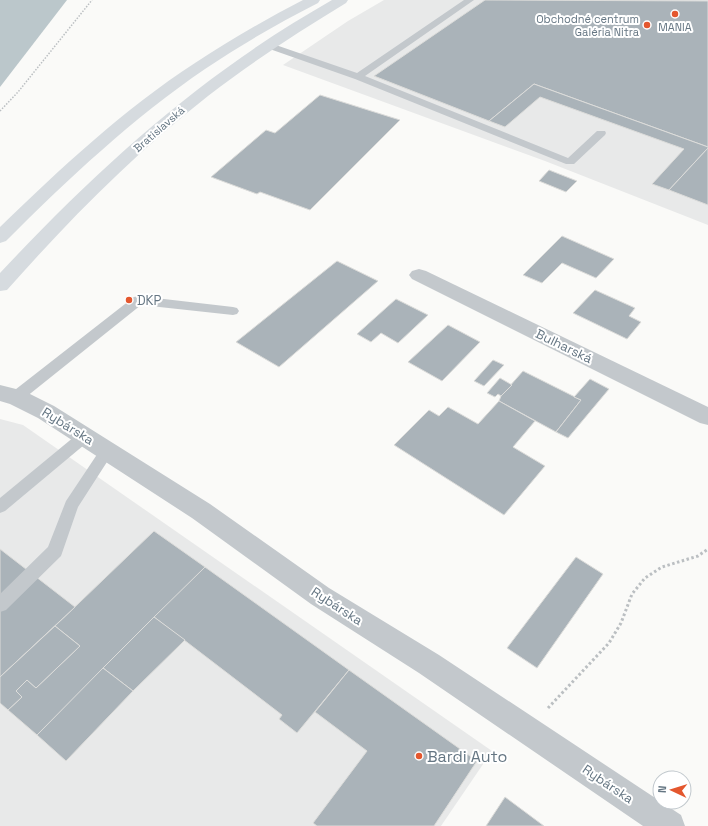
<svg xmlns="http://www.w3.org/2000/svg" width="708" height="826" viewBox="0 0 708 826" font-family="'Space Grotesk',sans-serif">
<rect width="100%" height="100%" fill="#fafaf8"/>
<g fill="#e8e9e9">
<path d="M 384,0 L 708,0 L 708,225 L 545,161 L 283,65 L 348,21 Z"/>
<path d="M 0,419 L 23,425 L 492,751 L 441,826 L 0,826 Z"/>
</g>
<path fill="#bbc7cb" d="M 0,0 L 67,0 L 0,87 Z"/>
<g fill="#aab3b9" stroke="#dcdcda">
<path d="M 485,0 L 708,1 L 708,147 L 534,84 L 489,121 L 374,76 Z"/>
<path d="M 534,84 L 708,147 L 708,148 L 669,190 L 652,184 L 684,149 L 540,97 L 505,127 L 489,121 Z"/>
<path d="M 320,95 L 400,120 L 310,210 L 260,192 L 257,194 L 211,177 L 266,130 L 275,133 Z"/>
<path d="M 708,148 L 708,205 L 669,190 Z"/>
<path d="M 549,170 L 577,181 L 566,192 L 539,181 Z"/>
<path d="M 562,236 L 614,259 L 596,278 L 562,263 L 542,283 L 523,275 Z"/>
<path d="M 337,261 L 378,281 L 279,367 L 236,342 Z"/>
<path d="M 595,290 L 635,308 L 629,316 L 641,322 L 627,339 L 573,313 Z"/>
<path d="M 396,299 L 428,315 L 398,343 L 381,333 L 371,342 L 357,334 Z"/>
<path d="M 448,325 L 480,342 L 442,381 L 408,362 Z"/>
<path d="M 493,360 L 504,365 L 484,386 L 474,381 Z"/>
<path d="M 523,371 L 581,400 L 556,432 L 499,401 L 501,396 Z"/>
<path d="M 500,378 L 512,385 L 501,396 L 498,394 L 495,397 L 487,393 Z"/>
<path d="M 590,379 L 609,389 L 568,438 L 556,432 L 581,400 L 574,397 Z"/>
<path d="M 499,401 L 535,421 L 513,447 L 545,466 L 504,515 L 394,445 L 429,410 L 439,416 L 448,407 L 478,424 Z"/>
<path d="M 154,531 L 205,567 L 37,735 L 8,710 L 22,697 L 16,691 L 27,680 L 36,688 L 80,646 L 55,626 Z"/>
<path d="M 0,549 L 75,607 L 0,677 Z"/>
<path d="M 576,557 L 603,574 L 537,668 L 507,648 Z"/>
<path d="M 205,567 L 349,670 L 297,733 L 279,719 L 282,715 L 154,617 Z"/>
<path d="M 154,617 L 185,640 L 133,691 L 103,668 Z"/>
<path d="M 55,626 L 80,646 L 36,688 L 27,680 L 16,691 L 22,697 L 8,710 L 0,703 L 0,677 Z"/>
<path d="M 103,668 L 133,691 L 66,761 L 37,735 Z"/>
<path d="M 349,670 L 477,761 L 434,826 L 317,826 L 313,823 L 367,751 L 315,712 Z"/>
<path d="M 505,797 L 544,826 L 486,826 Z"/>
</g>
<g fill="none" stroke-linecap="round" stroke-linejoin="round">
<path stroke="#bbbfc2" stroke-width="1.5" stroke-dasharray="1.5 1.5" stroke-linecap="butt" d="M 0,111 L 18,92 L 92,0"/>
<path stroke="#bbbfc2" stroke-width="3" stroke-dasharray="2.5 2.5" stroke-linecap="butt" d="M 548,708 L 609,643 L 621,623 L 632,594 L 645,578 L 662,567 L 698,556 L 708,549"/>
<g fill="#c3c8cc" fill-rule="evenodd">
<path d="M 464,0 L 474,0 L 365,76 L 568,158 L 597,131 L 605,131 L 606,133 L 605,135 L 574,164 L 566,164 L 355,79 L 264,47 L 262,45 L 264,43 L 270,43 L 357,73 Z"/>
<path d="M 138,296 L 233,307 L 237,308 L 239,311 L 237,314 L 233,315 L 141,305 L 21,401 L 16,402 L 11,401 L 9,397 L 11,393 L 134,297 Z"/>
<path d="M 85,430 L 90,432 L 92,436 L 90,440 L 5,511 L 0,513 L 0,498 L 80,432 Z"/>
<path d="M 107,445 L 112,447 L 114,451 L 78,507 L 61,556 L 6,610 L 0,612 L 0,594 L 48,547 L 66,501 L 102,447 Z"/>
</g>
<g fill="#c3c8cc" fill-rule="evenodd">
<path d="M 419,269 L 426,271 L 708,407 L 708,425 L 700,423 L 412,279 L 409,275 L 412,271 Z"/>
<path d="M 0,385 L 24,391 L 54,406 L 210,504 L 329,588 L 439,655 L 681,815 L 685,826 L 643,826 L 419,673 L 311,604 L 192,518 L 38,418 L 10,404 L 0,401 Z"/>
</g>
<g fill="#d6dbdf" fill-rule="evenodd">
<path d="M 303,0 L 320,0 L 318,3 C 279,23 242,44 205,69 C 133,118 68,179 6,241 L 0,243 L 0,227 C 61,168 124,109 195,63 C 230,40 266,19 303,0 Z"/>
<path d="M 332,0 L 348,0 L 346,3 C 298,32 252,62 208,96 C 134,154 69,220 7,290 L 0,291 L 0,273 C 74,194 153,119 242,57 C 271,36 301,18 332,0 Z"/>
</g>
</g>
<g fill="#e4572e" stroke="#fff" stroke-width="1.5">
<circle cx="675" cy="14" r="4"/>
<circle cx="647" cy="25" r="4"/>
<circle cx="129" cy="300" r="4"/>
<circle cx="419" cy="756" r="4"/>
</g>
<g text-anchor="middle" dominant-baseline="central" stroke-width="4" stroke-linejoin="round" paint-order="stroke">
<g font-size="11" fill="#657683" stroke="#fff" text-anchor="end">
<text x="639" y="19">Obchodné centrum<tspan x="639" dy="13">Galéria Nitra</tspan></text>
<text x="675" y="27" text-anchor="middle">MANIA</text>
</g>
<g font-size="11" fill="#657683" stroke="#fff">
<text transform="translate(159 129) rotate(-41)">Bratislavská</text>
</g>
<g font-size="13" fill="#657683" stroke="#fff" text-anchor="start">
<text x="137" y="300">DKP</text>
</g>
<g font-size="13" fill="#657683" stroke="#fff">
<text transform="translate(564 346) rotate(26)">Bulharská</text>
<text transform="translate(68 426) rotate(32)">Rybárska</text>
<text transform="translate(337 606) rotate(33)">Rybárska</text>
<text transform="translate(608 784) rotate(34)">Rybárska</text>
</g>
<g font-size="16" fill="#657683" stroke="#fff" text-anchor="start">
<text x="427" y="756">Bardi Auto</text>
</g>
</g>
<g transform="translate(672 790) rotate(274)"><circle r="19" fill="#ffffff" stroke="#c1c8cd"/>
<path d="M0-3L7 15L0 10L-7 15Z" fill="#e4572e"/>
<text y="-6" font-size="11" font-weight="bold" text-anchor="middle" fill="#657683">N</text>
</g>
</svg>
